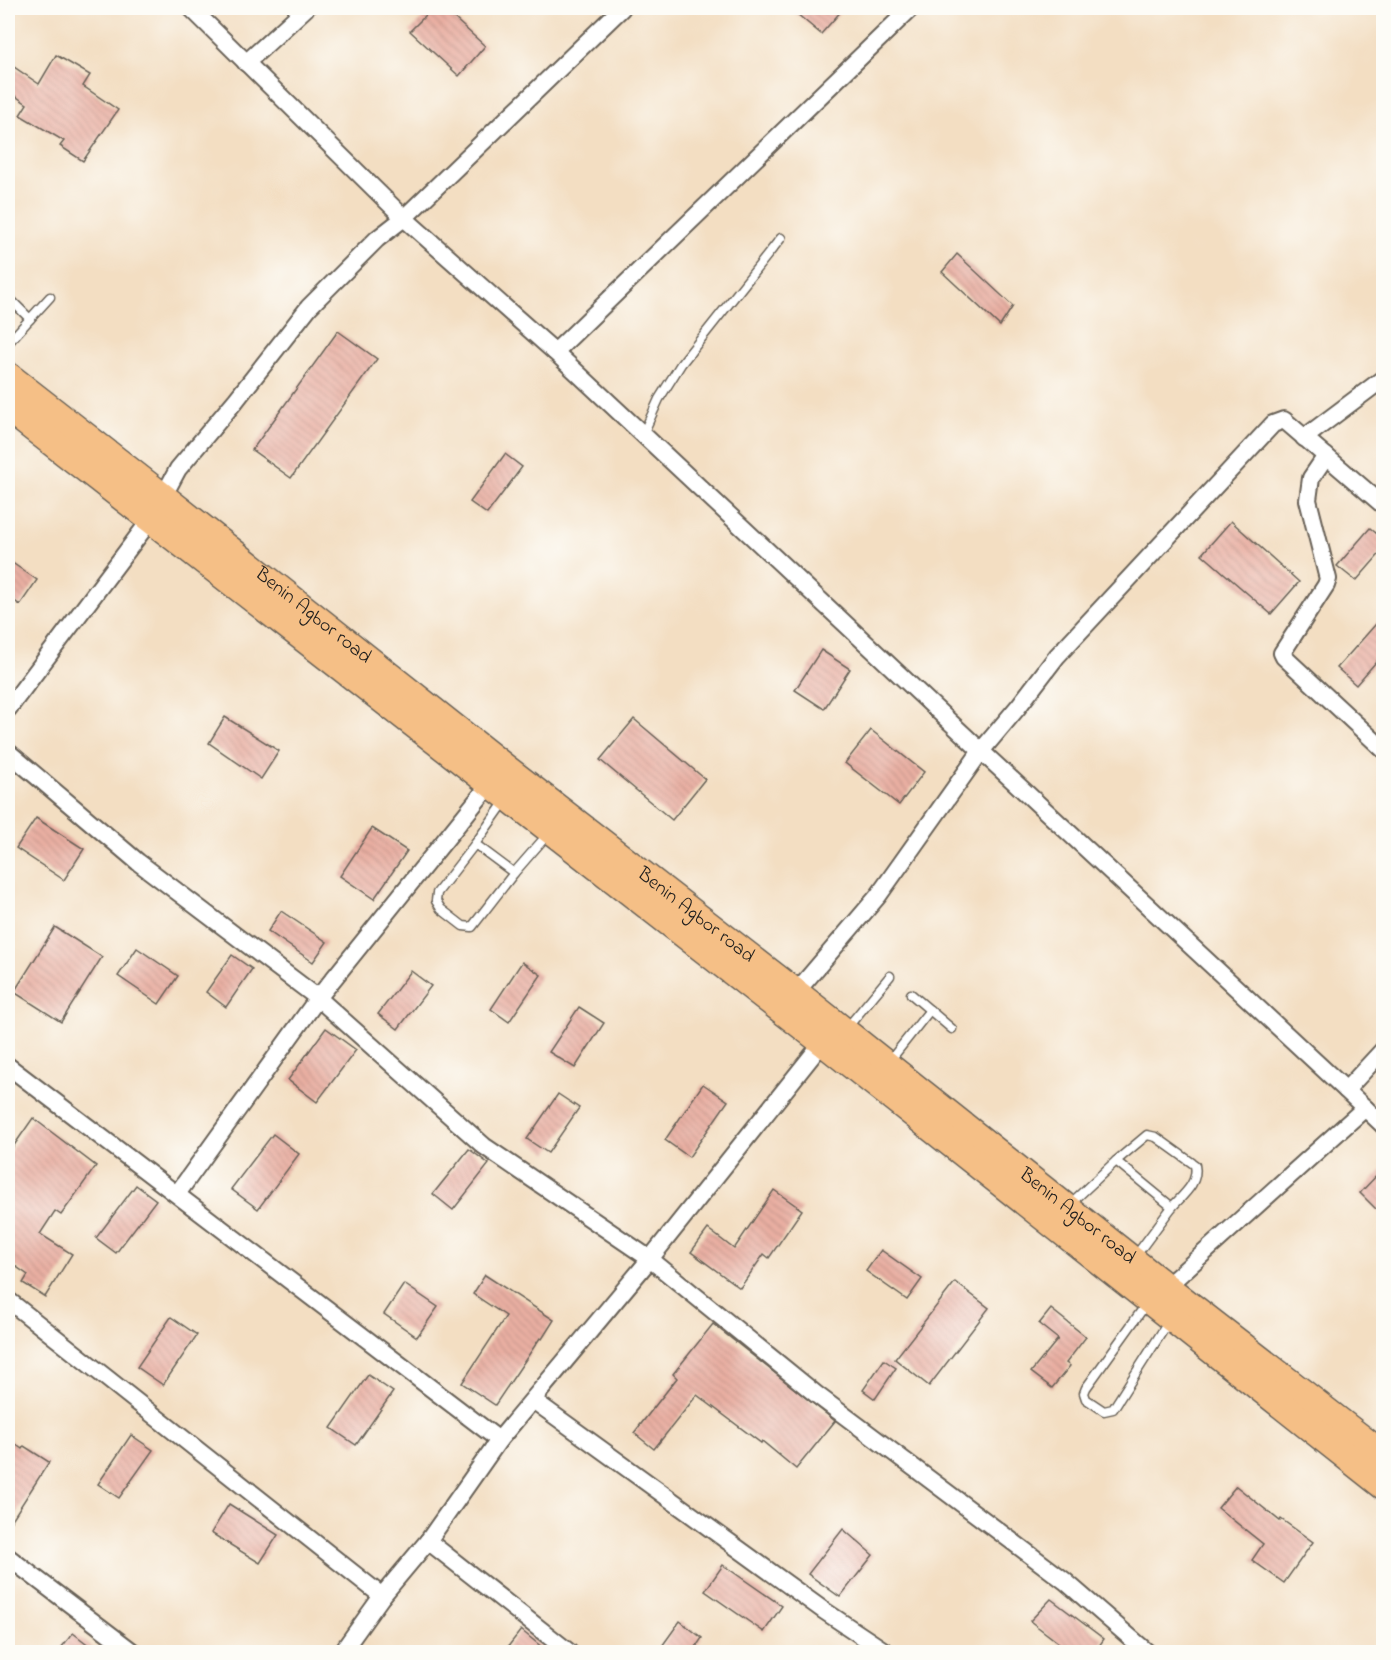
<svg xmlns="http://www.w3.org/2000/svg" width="1391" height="1660" viewBox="0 0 1391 1660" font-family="'Indie Flower',sans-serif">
<defs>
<pattern id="building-back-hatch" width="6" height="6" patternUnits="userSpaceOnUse" patternTransform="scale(1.5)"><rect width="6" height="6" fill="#e9afa2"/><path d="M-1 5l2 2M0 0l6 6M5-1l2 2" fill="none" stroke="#c7968b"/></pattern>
</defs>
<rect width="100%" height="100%" fill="#fdfcf7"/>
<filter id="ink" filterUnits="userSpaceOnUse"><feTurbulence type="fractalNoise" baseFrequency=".0167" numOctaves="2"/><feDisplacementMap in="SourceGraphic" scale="12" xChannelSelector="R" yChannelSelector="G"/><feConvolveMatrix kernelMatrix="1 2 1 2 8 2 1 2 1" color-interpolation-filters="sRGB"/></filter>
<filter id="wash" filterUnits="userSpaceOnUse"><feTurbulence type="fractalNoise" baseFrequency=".008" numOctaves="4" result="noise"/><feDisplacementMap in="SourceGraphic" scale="24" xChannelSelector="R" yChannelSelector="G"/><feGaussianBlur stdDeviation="1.35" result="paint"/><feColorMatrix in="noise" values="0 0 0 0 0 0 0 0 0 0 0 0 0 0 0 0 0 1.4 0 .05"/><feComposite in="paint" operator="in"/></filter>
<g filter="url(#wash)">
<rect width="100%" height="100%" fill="#f3dec2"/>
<g id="blocks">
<g fill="url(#building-back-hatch)">
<path d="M 433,8 L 443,8 L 485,46 L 459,76 L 410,31 Z"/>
<path d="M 790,8 L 844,8 L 821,34 Z"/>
<path d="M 56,55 L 90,75 L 83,86 L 118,110 L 83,161 L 60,146 L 64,141 L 20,115 L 27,104 L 8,91 L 8,63 L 39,84 Z"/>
<path d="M 957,254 L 1013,306 L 1000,326 L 942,272 Z"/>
<path d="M 338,331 L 377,359 L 291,478 L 252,450 Z"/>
<path d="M 505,454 L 522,467 L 487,514 L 470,502 Z"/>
<path d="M 1231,521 L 1299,582 L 1271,614 L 1202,554 Z"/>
<path d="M 1370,528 L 1383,539 L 1383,550 L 1356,581 L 1337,566 Z"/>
<path d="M 8,560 L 37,580 L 20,605 L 8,596 Z"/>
<path d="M 1383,616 L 1383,654 L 1356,685 L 1337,668 Z"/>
<path d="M 821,650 L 850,669 L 824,709 L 795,690 Z"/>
<path d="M 225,717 L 279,751 L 261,779 L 209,743 Z"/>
<path d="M 634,719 L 705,779 L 672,820 L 600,760 Z"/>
<path d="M 871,730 L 924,772 L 899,805 L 845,763 Z"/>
<path d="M 36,818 L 84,849 L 64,880 L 16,848 Z"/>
<path d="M 372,828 L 407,851 L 374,899 L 340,876 Z"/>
<path d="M 281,911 L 327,942 L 313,962 L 268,931 Z"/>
<path d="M 55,927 L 102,957 L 61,1022 L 14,992 Z"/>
<path d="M 137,948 L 178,976 L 159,1004 L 118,976 Z"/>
<path d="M 232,955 L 252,969 L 226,1007 L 206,992 Z"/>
<path d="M 522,962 L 541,975 L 509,1022 L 491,1009 Z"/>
<path d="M 411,971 L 431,986 L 398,1029 L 378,1014 Z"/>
<path d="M 579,1007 L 604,1023 L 575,1068 L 549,1052 Z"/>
<path d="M 326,1028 L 356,1050 L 317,1102 L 288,1080 Z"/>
<path d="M 703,1084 L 728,1101 L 689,1157 L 665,1140 Z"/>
<path d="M 558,1094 L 579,1108 L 548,1153 L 527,1139 Z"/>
<path d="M 33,1118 L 96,1166 L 61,1215 L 55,1211 L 40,1234 L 72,1254 L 45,1297 L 23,1283 L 28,1275 L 8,1261 L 8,1154 Z"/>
<path d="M 273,1134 L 299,1154 L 258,1209 L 231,1189 Z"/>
<path d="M 469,1149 L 489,1164 L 453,1210 L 433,1194 Z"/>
<path d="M 1383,1169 L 1383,1216 L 1360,1193 Z"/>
<path d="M 136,1185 L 156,1200 L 116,1253 L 96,1238 Z"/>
<path d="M 774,1190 L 802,1210 L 769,1258 L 764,1254 L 740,1288 L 691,1252 L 708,1229 L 734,1249 Z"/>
<path d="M 881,1250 L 922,1279 L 907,1300 L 866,1271 Z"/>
<path d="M 485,1275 L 554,1320 L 542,1339 L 540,1338 L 495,1405 L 462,1383 L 506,1316 L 473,1294 Z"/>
<path d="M 955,1282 L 989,1308 L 929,1386 L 895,1359 Z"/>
<path d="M 404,1284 L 438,1307 L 417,1337 L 384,1314 Z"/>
<path d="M 1051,1309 L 1086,1337 L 1066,1363 L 1070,1366 L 1052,1388 L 1031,1372 L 1058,1339 L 1039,1324 Z"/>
<path d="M 171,1317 L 197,1335 L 163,1385 L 137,1367 Z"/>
<path d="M 713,1324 L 835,1421 L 796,1469 L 762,1441 L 761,1443 L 697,1395 L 654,1449 L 634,1433 L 677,1378 L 673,1374 Z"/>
<path d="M 884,1360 L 896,1368 L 875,1399 L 863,1390 Z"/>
<path d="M 368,1375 L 393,1392 L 356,1445 L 331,1428 Z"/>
<path d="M 131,1435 L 153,1450 L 119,1498 L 98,1484 Z"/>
<path d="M 8,1439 L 22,1449 L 24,1446 L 49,1462 L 8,1526 Z"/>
<path d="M 1236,1486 L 1280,1521 L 1281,1519 L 1313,1542 L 1284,1583 L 1252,1560 L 1263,1544 L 1218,1508 Z"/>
<path d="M 229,1504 L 278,1535 L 260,1563 L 211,1533 Z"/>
<path d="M 843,1529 L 873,1555 L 840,1597 L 808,1574 Z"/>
<path d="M 723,1565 L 782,1606 L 764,1632 L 705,1591 Z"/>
<path d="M 1051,1599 L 1104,1639 L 1094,1653 L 1072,1653 L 1030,1621 Z"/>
<path d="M 680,1621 L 702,1638 L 692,1653 L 657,1653 Z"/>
<path d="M 521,1630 L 549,1653 L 503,1653 Z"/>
<path d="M 73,1633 L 99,1653 L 57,1653 Z"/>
</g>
</g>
</g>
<g filter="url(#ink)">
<use href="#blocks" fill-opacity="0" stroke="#676056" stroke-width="1.5"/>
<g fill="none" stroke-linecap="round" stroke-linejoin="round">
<defs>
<g id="service">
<path d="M 8,297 L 30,319"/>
<path d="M 8,343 L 50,297"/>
<path d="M 643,434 L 659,399 L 681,364 L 781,238"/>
<path d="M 506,800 L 475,844 L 514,873 L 548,834"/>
<path d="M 475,844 L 437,893 L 436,901 L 441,909 L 463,926 L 472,927 L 514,873"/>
<path d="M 911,994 L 952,1029"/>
<path d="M 846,1029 L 890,976"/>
<path d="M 888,1063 L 930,1010"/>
<path d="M 1116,1161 L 1147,1135 L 1156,1137 L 1195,1165 C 1199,1183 1183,1195 1172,1207"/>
<path d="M 1069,1205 L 1116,1161 L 1172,1207 L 1134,1258"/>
<path d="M 1147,1303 L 1086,1388 L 1084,1393 L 1086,1399 L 1104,1411 L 1113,1409 L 1169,1321"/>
</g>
<g id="minor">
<path d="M 191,8 L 404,218 L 555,352 L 981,751 L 1018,707 L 1057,656 L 1273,424 L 1284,420 L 1384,506"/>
<path d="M 246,63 L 306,8"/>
<path d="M 555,352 L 911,8"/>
<path d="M 1304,438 L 1384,378"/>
<path d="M 1326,456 L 1311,478 L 1308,500 L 1328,579 L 1326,585 L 1282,653 L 1284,657 L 1384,750"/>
<path d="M 163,497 L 178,469 L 236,400 L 309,307 L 377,239 L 404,218 L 622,8"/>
<path d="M 8,709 L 151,519"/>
<path d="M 8,752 L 138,862 L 318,998 L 484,1146 L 650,1259 L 817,1395 L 1065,1581 L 1147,1652"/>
<path d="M 791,998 L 878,896 L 981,751 L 1346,1090"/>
<path d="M 1384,1049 L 1346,1090 L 1384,1126"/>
<path d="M 8,1066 L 499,1440"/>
<path d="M 177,1194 L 318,998 L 491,783"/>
<path d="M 1166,1287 L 1365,1108"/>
<path d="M 8,1300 L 382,1596"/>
<path d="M 533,1400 L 823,1610 L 886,1652"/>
<path d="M 428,1541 L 569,1652"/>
<path d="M 8,1557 L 133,1652"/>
<path d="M 342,1652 L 382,1596 L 428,1541 L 499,1440 L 650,1259 L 823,1042"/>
</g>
<g id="trunk">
<path id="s1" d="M 8,376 L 163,497 L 504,767 L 796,993 L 1166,1287 L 1384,1456"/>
<path d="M 8,408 L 823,1042 L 1384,1486"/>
</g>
</defs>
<use href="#service" stroke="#676056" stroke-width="11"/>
<use href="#minor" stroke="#676056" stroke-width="20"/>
<use href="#trunk" stroke="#676056" stroke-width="30"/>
<use href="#service" stroke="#fff" stroke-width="8"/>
<use href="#minor" stroke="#fff" stroke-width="16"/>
<use href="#trunk" stroke="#f5bf86" stroke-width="27"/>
</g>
</g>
<g text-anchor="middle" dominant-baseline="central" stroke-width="4.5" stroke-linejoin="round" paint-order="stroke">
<g font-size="20" fill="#1c1c1c" stroke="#fdfcf7">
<text stroke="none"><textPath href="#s1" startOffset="388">Benin Agbor road</textPath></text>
<text stroke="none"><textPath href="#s1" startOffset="874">Benin Agbor road</textPath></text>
<text stroke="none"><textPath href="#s1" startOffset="1360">Benin Agbor road</textPath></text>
</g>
</g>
<rect width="1391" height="1660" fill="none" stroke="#fdfcf7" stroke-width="30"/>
</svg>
